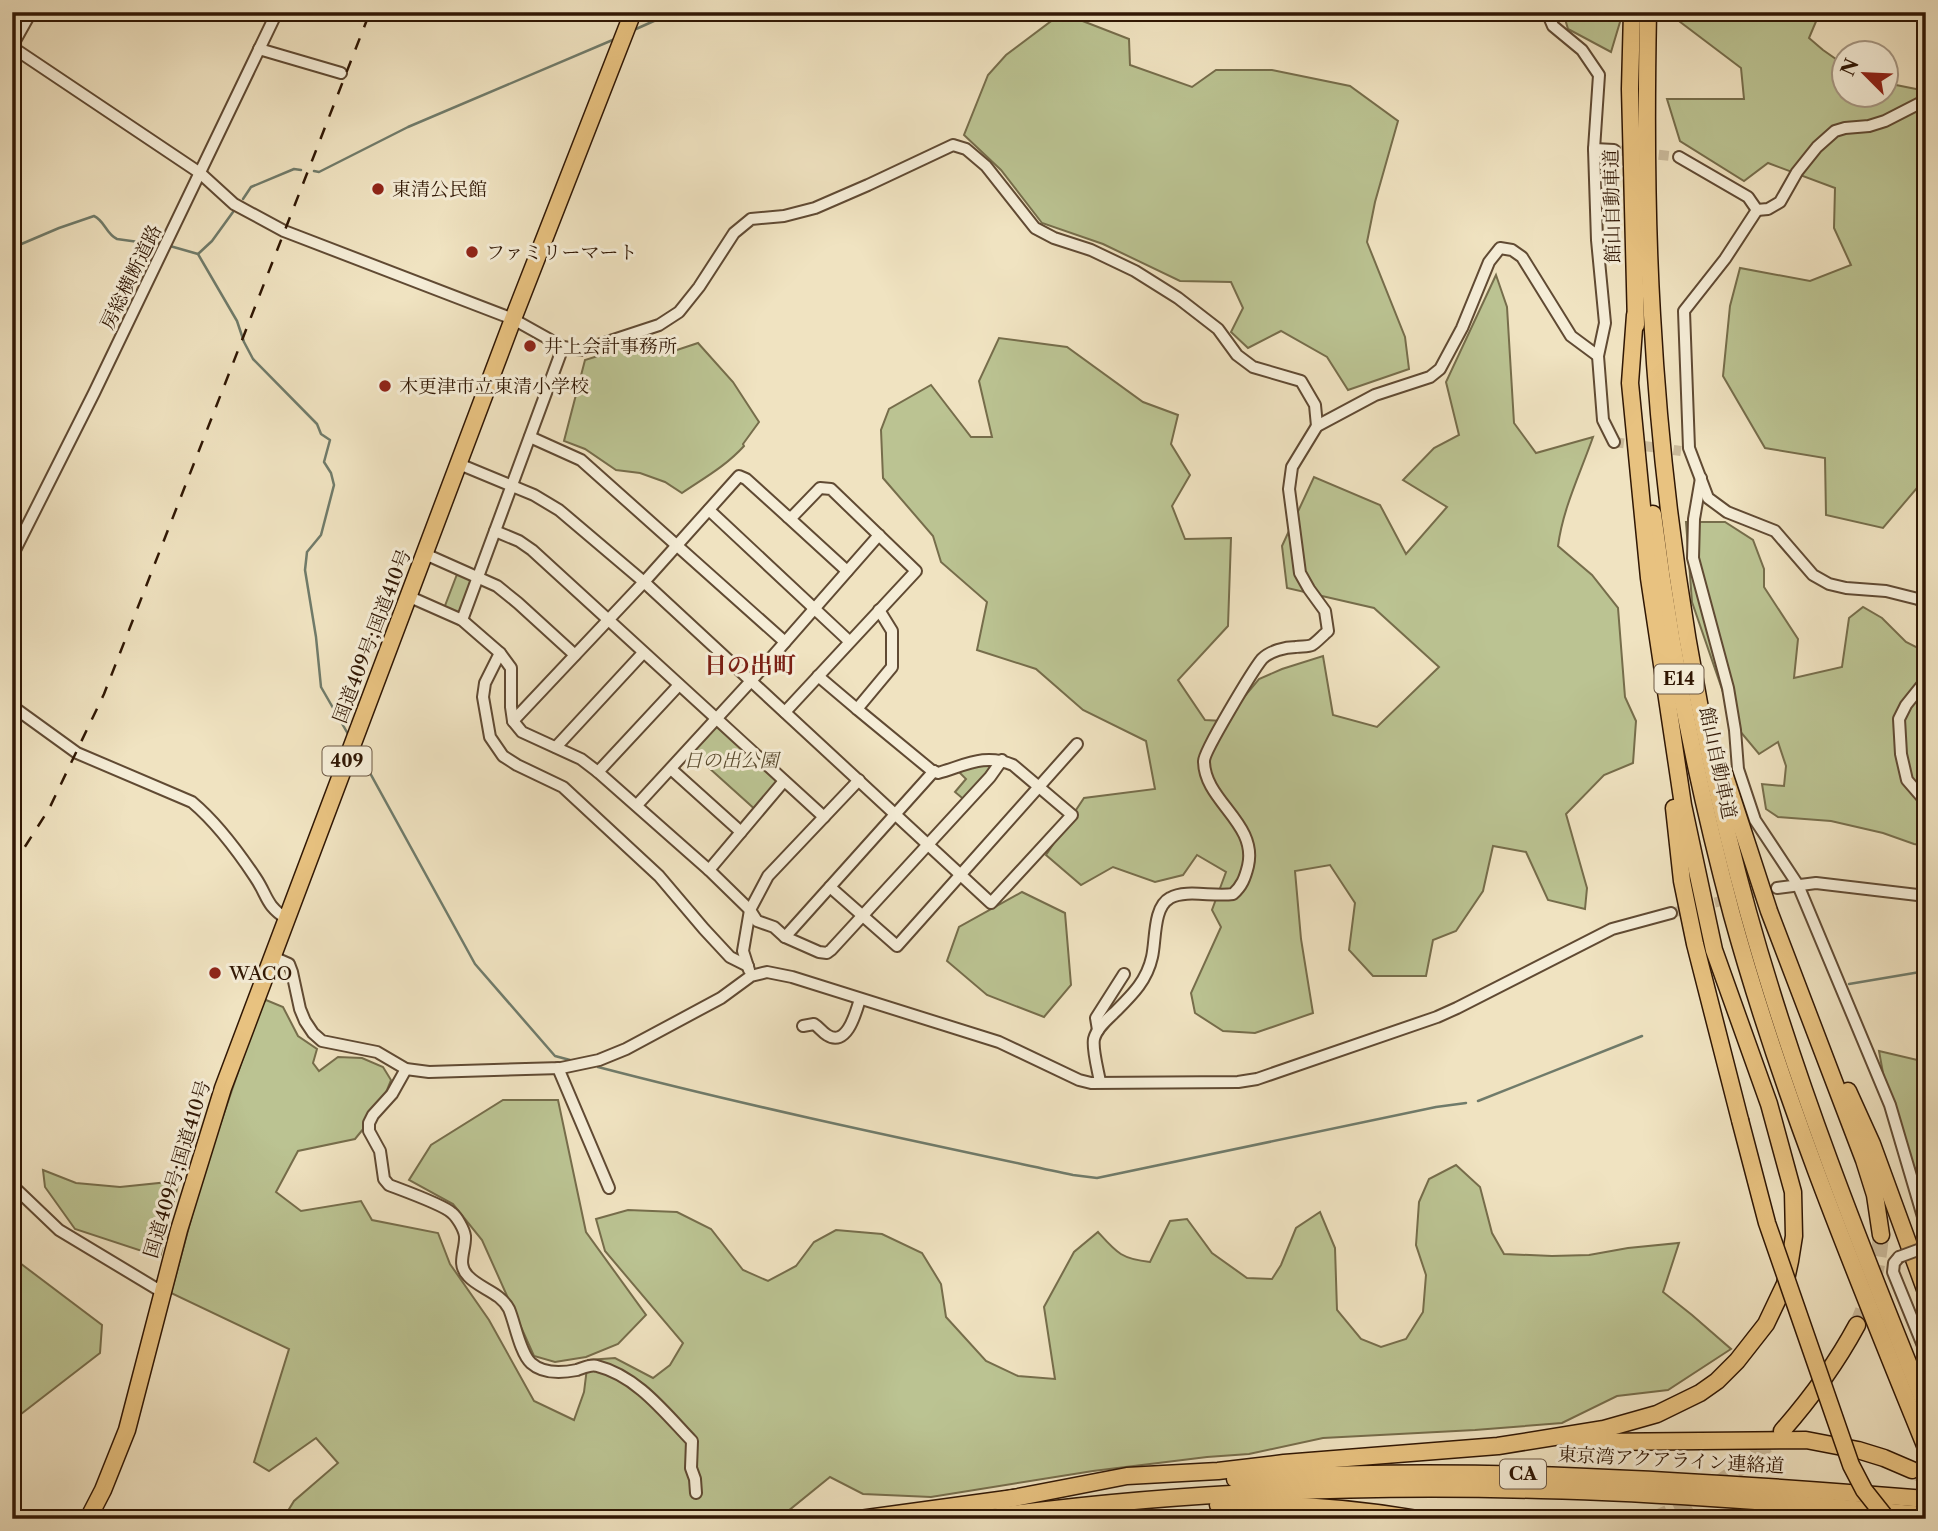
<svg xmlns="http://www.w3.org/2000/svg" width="1938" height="1531" viewBox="0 0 1938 1531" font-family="'Libre Caslon Text','Noto Serif JP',serif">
<rect width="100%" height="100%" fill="#f0e3c1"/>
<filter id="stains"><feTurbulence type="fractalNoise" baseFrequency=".00286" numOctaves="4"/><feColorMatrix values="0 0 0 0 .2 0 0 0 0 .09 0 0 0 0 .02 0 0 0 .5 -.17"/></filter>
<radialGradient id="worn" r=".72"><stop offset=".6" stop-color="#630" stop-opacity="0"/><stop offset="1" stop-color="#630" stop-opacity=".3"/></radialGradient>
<g fill="#bbc392" stroke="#766d4b" stroke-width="2">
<path d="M 1563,12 L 1623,12 L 1611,52 L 1568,29 Z"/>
<path d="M 1667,12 L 1820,12 L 1809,38 L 1823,50 L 1843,64 L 1843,94 L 1885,94 L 1886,83 L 1916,89 L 1926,89 L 1926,480 L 1922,482 L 1883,528 L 1826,515 L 1825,458 L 1765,448 L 1723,376 L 1730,306 L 1740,268 L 1810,281 L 1851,265 L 1834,228 L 1835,188 L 1768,163 L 1744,181 L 1680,141 L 1667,99 L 1744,99 L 1741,68 Z"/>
<path d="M 1062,13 L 1129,39 L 1130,65 L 1192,87 L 1216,70 L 1272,70 L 1350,86 L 1398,121 L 1375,202 L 1367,242 L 1405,337 L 1409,369 L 1348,390 L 1327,357 L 1281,331 L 1248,348 L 1231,332 L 1243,308 L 1231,282 L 1180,281 L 1103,244 L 1042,223 L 1001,170 L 964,135 L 988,75 L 1006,55 Z"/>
<path d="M 1496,275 L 1507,307 L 1514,423 L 1536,453 L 1593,437 C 1580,474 1563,508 1558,546 L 1592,575 L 1618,608 L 1625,697 L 1636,721 L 1633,763 L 1604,775 L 1566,814 L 1587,888 L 1585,909 L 1548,900 L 1526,852 L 1493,846 L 1483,891 L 1456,931 L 1433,940 L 1426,976 L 1373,976 L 1349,950 L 1355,903 L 1330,865 L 1295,871 L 1301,939 L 1313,1013 L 1255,1033 L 1223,1031 L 1195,1013 L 1191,993 L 1221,927 L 1212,910 L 1226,872 L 1197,855 L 1183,875 L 1155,882 L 1113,867 L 1081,885 L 1046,855 L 1084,798 L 1155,789 L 1146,741 L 1083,710 L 1036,669 L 977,650 L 987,602 L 941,562 L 933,536 L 883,478 L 881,430 L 889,409 L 931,385 L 971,437 L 992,437 L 979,381 L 999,338 L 1067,347 L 1143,402 L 1178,415 L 1171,444 L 1190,475 L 1172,506 L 1185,539 L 1231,538 L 1228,626 L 1178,680 L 1205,720 L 1224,721 L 1259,679 L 1282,669 L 1323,656 L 1333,715 L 1377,727 L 1439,667 L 1374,608 L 1287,588 L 1282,546 L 1314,477 L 1380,505 L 1406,554 L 1447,507 L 1403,480 L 1434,448 L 1459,435 L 1446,382 Z"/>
<path d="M 637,340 L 648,346 L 674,351 L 698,343 L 733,382 L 759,422 L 743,444 L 744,446 C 726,466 704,478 682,493 L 665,482 L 640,473 L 616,470 L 585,449 L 564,441 L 585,360 L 614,351 L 614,348 Z"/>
<path d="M 1686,522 L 1725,522 L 1753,540 L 1764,569 L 1764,587 L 1798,639 L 1794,678 L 1842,667 L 1849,618 L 1863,607 L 1882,618 L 1906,642 L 1926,652 L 1926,846 L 1914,844 L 1883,833 L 1831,821 L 1778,817 L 1766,809 L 1762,784 L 1784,786 L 1786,766 L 1778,742 L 1759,754 L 1734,724 L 1692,602 Z"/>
<path d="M 459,569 L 478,577 L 462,620 L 443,611 Z"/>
<path d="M 716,719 L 784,781 L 758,812 L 688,749 Z"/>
<path d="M 1002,760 L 967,802 L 955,792 L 966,779 L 955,768 Z"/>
<path d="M 1022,892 L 1065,913 L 1071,985 L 1044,1017 L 987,995 L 947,961 L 959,927 Z"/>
<path d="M 266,1000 L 283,1007 L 298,1036 L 317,1049 L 313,1063 L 319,1071 L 338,1057 L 362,1058 L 383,1067 L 391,1080 L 385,1095 L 387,1100 L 355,1139 L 298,1151 L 276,1192 L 301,1211 L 361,1201 L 372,1220 L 438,1233 L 450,1264 L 489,1320 L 534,1401 L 574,1420 L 584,1392 L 588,1360 L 615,1358 L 653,1378 L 670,1365 L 683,1343 L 605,1251 L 596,1219 L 628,1210 L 677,1212 L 711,1229 L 743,1270 L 768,1281 L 796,1266 L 814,1242 L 836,1230 L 882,1234 L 922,1253 L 941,1284 L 946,1317 L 986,1361 L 1018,1376 L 1055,1379 L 1044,1307 L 1074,1252 L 1098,1232 C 1116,1252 1121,1259 1150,1262 L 1170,1221 L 1187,1219 L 1212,1253 L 1247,1278 L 1272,1279 L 1281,1265 L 1296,1228 L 1320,1212 L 1335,1248 L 1337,1310 L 1361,1339 L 1381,1347 L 1406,1339 L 1423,1312 L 1426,1275 L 1416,1245 L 1419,1202 L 1429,1179 L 1456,1165 L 1480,1187 L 1492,1233 L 1504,1254 L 1552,1256 L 1589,1255 L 1628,1248 L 1679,1243 L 1663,1292 L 1692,1315 L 1731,1349 L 1668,1390 L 1617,1396 L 1562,1423 L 1475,1430 L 1323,1438 L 1249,1454 L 1207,1457 L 1093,1471 L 931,1497 L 863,1494 L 830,1477 L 788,1511 L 761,1519 L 283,1519 L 294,1501 L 338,1463 L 316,1438 L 269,1471 L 254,1462 L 289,1349 L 171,1293 L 203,1175 L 261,1005 Z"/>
<path d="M 1879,1051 L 1926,1062 L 1926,1182 L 1896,1145 Z"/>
<path d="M 503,1100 L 558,1100 L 586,1232 L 646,1315 L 618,1344 L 586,1357 L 555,1362 L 534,1356 L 482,1240 L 453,1204 L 409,1180 L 431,1145 Z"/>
<path d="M 43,1170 L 76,1183 L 120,1187 L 179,1181 L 160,1257 L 75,1229 L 45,1187 Z"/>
<path d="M 12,1257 L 102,1325 L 100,1353 L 12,1421 Z"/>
</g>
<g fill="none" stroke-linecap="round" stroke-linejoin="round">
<g stroke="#707b6a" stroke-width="2.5">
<path d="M 636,29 L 674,12"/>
<path d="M 314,171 L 319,172 L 408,127 L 615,39"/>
<path d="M 243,199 L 251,187 L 294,169 L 301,170"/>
<path d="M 170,246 L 198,254 L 237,321 L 244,342 L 253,359 L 317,424 L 321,434 L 330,440 L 324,462 L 331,473 L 334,485 L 321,535 L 307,552 L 305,570 L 316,637 L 321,687 L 348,734"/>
<path d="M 12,248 L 59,228 L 94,216 C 105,221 106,234 117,239 L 160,245"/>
<path d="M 198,254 L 212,241 L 233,212"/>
<path d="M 359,753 L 475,964 L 555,1056 L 570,1060"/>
<path d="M 1849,984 L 1926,971"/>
<path d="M 598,1067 C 755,1108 914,1141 1073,1175 L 1097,1178 L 1436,1107 L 1466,1103"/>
<path d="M 1478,1101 L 1642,1036"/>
</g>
<g stroke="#caba9b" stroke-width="10" stroke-dasharray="10 5" stroke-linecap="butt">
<path d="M 1614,150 L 1679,157"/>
<path d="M 1614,442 L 1681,451"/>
<path d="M 1671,913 L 1767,890"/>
</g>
<g stroke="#caba9b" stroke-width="16" stroke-dasharray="16 8" stroke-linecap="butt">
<path d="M 1857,1325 C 1871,1292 1878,1271 1881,1235"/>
<path d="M 1912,1470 L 1926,1477"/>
<path d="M 1653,1519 C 1695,1504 1745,1466 1778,1435"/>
</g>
<defs>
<g id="minor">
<path d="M 1547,12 L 1553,26 L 1582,50 L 1599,75 L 1594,149 L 1597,240 L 1605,323 L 1598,356 L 1603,420 L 1614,442"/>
<path d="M 12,46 L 31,12"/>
<path d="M 12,47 L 200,173 L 234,204 L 284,231 L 513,319 L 563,347 L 583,350 L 659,325 L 679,312 L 699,287 L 734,233 L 751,219 L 784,216 L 815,208 L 868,185 L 953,145 L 966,149 L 986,166 L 1035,228 L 1054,238 L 1091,250 L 1135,271 L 1178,298 L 1218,329 L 1237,355 L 1253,367 L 1301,381 L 1315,405 L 1317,426"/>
<path d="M 259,49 L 341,73"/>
<path d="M 1594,149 L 1614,150"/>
<path d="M 1679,157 L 1748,197 L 1757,210"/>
<path d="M 1757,210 L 1725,259 L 1684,311 L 1689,448 L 1708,498 L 1727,512 L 1775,531 L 1813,575 L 1829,584 L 1846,588 L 1886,591 L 1918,599 L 1926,604"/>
<path d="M 1757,210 L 1768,209 L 1780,202 L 1797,172 L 1817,147 L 1835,131 L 1845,128 L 1869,126 L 1885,121 L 1926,100"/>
<path d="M 530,437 L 581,460 L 785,642"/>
<path d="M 459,464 L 534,495 L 559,510 L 644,582 L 991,903 L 1072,815 L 1013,765 C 985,753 966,765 938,773 L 931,770 L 857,709 L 892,667 L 892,631 L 879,610"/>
<path d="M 1701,478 L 1694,519 L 1693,558 L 1728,688 L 1735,730 L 1738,769 L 1755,820 L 1798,885 L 1890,1105 L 1926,1227"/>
<path d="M 709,510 L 849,641"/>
<path d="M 788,517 L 847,571"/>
<path d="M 495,531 L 519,541 L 532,550 L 824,817"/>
<path d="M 425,554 L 497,586 L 518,603 L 575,655"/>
<path d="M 12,556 L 94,393 L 277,12"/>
<path d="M 410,597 L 462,620 L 500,653 L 511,668 L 511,707 L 513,721 L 522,732 L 581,759 L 598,772 L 709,870 L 750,910 L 757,921 L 774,927 L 785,937 L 819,952 L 827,953 L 831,950 L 990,777 L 1002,760"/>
<path d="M 462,620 L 563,347"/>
<path d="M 500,653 L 485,683 L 483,697 L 490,737 L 503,756 L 517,765 L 563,787 L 659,876 L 704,929 L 730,957 L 748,966"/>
<path d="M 818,676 L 857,709"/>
<path d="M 1926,680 L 1906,705 L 1899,719 L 1901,754 L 1907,780 L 1926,802"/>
<path d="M 12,706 L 77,753 L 192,802 C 217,823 237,850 255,877 C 268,896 265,905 287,919"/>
<path d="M 513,721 L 644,582 L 739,476 L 746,479 L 788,517 L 793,516 L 820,488 L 831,489 L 916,571 L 785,712"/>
<path d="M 556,747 L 643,653"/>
<path d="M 671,769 L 741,832"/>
<path d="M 598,772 L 679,685"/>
<path d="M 637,805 L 751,681 L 879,535"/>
<path d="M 709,870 L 784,781"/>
<path d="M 830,887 L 897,946 L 1077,744"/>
<path d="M 1777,888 L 1816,883 L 1926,896"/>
<path d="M 785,937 L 934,771"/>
<path d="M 273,957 L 289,964 L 292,972 L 300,1009 L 305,1021 L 313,1033 L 322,1041 L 377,1052 L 406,1069 L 429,1072 L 561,1068 L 599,1060 L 626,1049 L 721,998 L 751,976 L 767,972 L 792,977 L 999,1042 L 1079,1080 L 1091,1083 L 1238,1082 L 1257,1079 L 1437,1017 L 1457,1008 L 1612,929 L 1671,913"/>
<path d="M 749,970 L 743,951 L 750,910 L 768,876 L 859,780"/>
<path d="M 803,1026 L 814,1024 C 819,1027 822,1032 827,1035 C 847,1048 856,1012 860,999"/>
<path d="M 1098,1030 L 1096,1018 L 1124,974"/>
<path d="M 558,1068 L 609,1188"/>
<path d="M 406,1069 L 392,1094 L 373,1115 L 369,1123 L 369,1131 L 380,1151 L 384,1179 L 389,1185 C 402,1190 444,1205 452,1213 C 457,1217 464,1229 465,1236 C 466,1250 456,1264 468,1276 C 480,1289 500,1292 509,1309 C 515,1323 520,1353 531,1363 C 543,1374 562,1373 577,1370 C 583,1368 591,1364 597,1366 C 637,1376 665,1413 692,1441 L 691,1468 L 695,1479 L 696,1493"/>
<path d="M 1100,1082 C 1098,1070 1092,1049 1094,1039 C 1097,1027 1109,1018 1117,1010 C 1133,994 1147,980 1152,957 C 1156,940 1153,907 1170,898 C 1186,889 1213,897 1233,894 C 1242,886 1245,878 1248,866 C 1258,823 1204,801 1204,761 C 1204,751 1253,670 1262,659 C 1270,651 1285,647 1296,647 C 1301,646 1308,647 1312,645 C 1317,642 1323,635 1328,631 L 1325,611 L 1309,589 L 1300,573 L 1289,489 L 1292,467 L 1317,426 L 1375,395 L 1430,377 L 1440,369 L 1462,328 L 1489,262 L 1500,248 L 1512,250 L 1522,257 L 1571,336 L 1598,356"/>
<path d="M 14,1187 L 59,1230 L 162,1292"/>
<path d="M 1899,1257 L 1894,1263 L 1893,1272 L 1926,1353"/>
</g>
<g id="highway">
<path d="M 1632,12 L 1630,89 L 1636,325"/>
<path d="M 1648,12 C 1646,113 1646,214 1652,315 C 1663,516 1694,718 1748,912 C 1795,1081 1860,1245 1926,1407"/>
<path d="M 1653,514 C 1670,649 1697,784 1732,915 C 1782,1097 1855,1273 1926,1448"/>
<path d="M 1724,773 L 1769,911 L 1864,1160 L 1875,1195 L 1881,1235"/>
<path d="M 1674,808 L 1682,881 L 1695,944 L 1740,1120"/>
<path d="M 1848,1091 L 1872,1144 L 1926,1292"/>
<path d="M 1782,1431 C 1811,1398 1836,1364 1857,1325"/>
<path d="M 1570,1444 L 1595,1442 L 1806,1440 L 1858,1450 L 1884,1458 L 1912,1470"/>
<path d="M 1235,1479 C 1467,1465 1695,1480 1926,1499"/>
<path d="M 1003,1500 L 1127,1476 L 1218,1471 L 1284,1463 L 1498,1446 L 1604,1429 L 1657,1414 L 1700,1393 L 1717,1381 L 1737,1361 L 1766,1324 L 1785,1284 L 1790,1261 L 1794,1236 L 1793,1192 L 1769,1104 L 1714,950 L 1683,805 L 1649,578 L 1637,455 L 1630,383 L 1635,315"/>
<path d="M 1218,1505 C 1284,1503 1352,1508 1418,1519"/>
<path d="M 88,1519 L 103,1490 L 127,1430 L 179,1230 L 223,1088 L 513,319 L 633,12"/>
<path d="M 860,1519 L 1014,1498"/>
<path d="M 977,1519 C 1163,1492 1353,1485 1541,1490 C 1669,1493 1798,1504 1926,1515"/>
</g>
</defs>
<use href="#minor" stroke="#604a33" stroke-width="14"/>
<use href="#highway" stroke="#301704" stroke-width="19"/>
<use href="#minor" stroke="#f5edd7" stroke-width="10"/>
<use href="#highway" stroke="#e8c280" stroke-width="16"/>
<path stroke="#301704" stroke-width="2.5" stroke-dasharray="12 12" stroke-linecap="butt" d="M 12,867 L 49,809 L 104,694 L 370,12"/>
<defs>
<path id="minor-bridge" d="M 1899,1257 L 1926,1247"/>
<path id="highway-bridge" d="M 1740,1120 L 1767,1223 L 1851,1465 L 1864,1490 L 1887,1519"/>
</defs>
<use href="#minor-bridge" stroke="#604a33" stroke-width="14" stroke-linecap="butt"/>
<use href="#highway-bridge" stroke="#301704" stroke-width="19" stroke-linecap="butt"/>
<use href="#minor-bridge" stroke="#f5edd7" stroke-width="10"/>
<use href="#highway-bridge" stroke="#e8c280" stroke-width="16"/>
</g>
<g fill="#8f2418" stroke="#f5edd7" stroke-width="2.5">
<circle cx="378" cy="189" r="7"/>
<circle cx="472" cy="252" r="7"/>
<circle cx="530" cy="346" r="7"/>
<circle cx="385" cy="386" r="7"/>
<circle cx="215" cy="973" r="7"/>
</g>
<g text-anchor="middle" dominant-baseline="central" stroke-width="6" stroke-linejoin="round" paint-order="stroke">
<g fill="#f5edd7" stroke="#6b5743" stroke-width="2">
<rect x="1654.5" y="664.5" width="49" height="29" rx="5"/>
<rect x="322.5" y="746.5" width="49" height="29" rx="5"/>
<rect x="1500" y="1459.5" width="46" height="29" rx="5"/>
</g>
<g font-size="18" font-weight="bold" fill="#301704">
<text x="1679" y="679">E14</text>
<text x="347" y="761">409</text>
<text x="1523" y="1474">CA</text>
</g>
<g font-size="19" fill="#301704" stroke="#f5edd7" text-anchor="start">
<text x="392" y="189">東清公民館</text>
<text x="486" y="252">ファミリーマート</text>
<text x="544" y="346">井上会計事務所</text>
<text x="399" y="386">木更津市立東清小学校</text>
<text x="229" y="973">WACO</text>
</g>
<g font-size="19" fill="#301704" stroke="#f5edd7">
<text transform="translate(1612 206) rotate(-91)">館山自動車道</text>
<text transform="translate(131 277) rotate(-64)">房総横断道路</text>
<text transform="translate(372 636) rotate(-69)">国道409号;国道410号</text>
<text transform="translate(1718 763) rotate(78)">館山自動車道</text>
<text transform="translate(177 1169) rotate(-73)">国道409号;国道410号</text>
<text transform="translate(1671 1460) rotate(3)">東京湾アクアライン連絡道</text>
</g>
<g font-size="19" font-style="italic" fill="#5a4b2f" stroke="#f5edd7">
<text x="731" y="760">日の出公園</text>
</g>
<g font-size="23" font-weight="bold" fill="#7a1f14" stroke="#f5edd7">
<text x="750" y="665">日の出町</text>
</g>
</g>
<rect width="1938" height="1531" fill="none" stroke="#f0e3c1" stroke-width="42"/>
<rect x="14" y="14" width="1910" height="1503" fill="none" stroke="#301704" stroke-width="3.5"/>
<rect x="21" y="21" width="1896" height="1489" fill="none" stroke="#301704" stroke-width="2"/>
<g transform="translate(1865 74) rotate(294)"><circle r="33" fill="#f5edd7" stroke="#a69783" stroke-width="2"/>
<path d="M0-5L12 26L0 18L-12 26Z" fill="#8f2418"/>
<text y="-10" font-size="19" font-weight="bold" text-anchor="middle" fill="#301704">N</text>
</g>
<rect width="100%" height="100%" filter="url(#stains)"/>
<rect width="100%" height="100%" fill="url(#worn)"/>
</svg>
